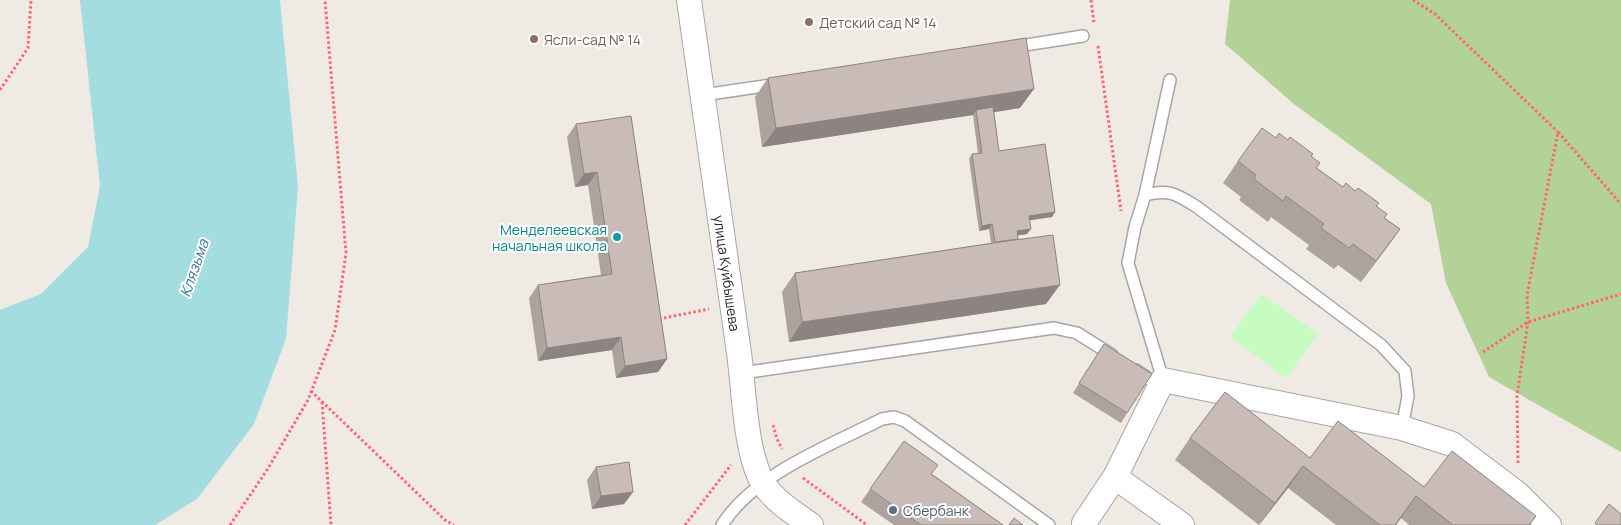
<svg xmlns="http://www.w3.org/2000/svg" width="1621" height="525" viewBox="0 0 1621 525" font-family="Manrope,sans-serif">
<rect width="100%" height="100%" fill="#f0eae5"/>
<path fill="#b3d297" d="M 1230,0 L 1621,0 L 1621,452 L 1489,377 L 1446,283 L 1431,204 L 1294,104 L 1225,44 Z"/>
<path fill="#c6fcc0" d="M 1261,294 L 1318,334 L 1286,378 L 1230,337 Z"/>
<path fill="#a3dde0" d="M 80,0 L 280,0 L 298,187 L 286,339 L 254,424 L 197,499 L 155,525 L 0,525 L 0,310 L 41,294 L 88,247 L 100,186 Z"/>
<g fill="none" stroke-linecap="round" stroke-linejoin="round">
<defs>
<g id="lane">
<path d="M 1013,47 L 1083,36"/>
<path d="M 703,95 L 778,84"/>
<path d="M 1145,195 L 1170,80"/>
<path d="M 1136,370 L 1149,379 L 1163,380 L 1128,263 L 1135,227 L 1145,195 C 1170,189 1176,194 1197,207 L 1381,345 L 1405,371 L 1408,396 L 1402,428"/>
<path d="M 742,373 L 1054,328 L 1077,333 L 1112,355"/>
<path d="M 722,525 C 754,474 829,446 882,419 L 894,417 L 905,421 L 1049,525"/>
</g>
<g id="street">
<path id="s1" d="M 689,0 C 706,118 722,235 739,353 C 744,388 745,453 763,483 C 774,501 794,513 811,525"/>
<path d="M 1115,477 L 1182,525"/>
<path d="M 1084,523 L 1115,477 L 1163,380 L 1402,428 L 1452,444 L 1518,494 L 1549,525"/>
</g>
</defs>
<use href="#lane" stroke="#a6a6a6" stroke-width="14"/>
<use href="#street" stroke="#a6a6a6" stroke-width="26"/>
<g stroke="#ff6773" stroke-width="3" stroke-dasharray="2.5 2.5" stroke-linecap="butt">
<path d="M 1091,0 L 1094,23"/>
<path d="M 1413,0 L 1435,14 L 1558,132"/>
<path d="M 1098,46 L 1121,211"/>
<path d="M 0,90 L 28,48 L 31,0"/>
<path d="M 659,319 L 709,309"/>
<path d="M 1483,352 L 1528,322 L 1621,294"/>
<path d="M 311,391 L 445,520 L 454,525"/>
<path d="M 322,402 L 331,525"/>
<path d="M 773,425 L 777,439 L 782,449"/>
<path d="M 1518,463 L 1517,396 L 1528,322 L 1527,295 L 1558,132 L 1621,204"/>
<path d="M 803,478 L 867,525"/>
<path d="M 230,525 L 267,470 L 308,400 L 335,330 L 346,253 L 325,0"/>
<path d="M 685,525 L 731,465"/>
</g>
<use href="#lane" stroke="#fff" stroke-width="11"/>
<use href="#street" stroke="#fff" stroke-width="24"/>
</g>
<g fill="#ada29e">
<path d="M 768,78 L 1020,108 L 994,112 L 999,151 L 1055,212 L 1052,217 L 1029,220 L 1027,234 L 1018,235 L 1018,239 L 1046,304 L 789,342 L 782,292 L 795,273 L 991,243 L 989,229 L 979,231 L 969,159 L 972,154 L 978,154 L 973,115 L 762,147 L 755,97 Z"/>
<path d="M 631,116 L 667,359 L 658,372 L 616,378 L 612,350 L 538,361 L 529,298 L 538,285 L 601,275 L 588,185 L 575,187 L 567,137 L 576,124 Z"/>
<path d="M 1276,138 L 1311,156 L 1317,168 L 1343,187 L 1377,206 L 1385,218 L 1400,229 L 1361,282 L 1338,265 L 1334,269 L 1306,249 L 1309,245 L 1271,217 L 1268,222 L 1239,200 L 1241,197 L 1223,183 L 1238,161 Z"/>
<path d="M 1104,344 L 1127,413 L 1121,423 L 1073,393 Z"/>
<path d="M 1190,438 L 1310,458 L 1536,516 L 1530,525 L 1409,525 L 1401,518 L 1396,525 L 1336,525 L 1288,488 L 1259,525 L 1175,460 Z"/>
<path d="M 904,441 L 932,474 L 1003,525 L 894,525 L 861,502 Z"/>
<path d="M 596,467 L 633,492 L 624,504 L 592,509 L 587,480 Z"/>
</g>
<g fill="#8d8481">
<path d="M 1034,89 L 1020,108 L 977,115 L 976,110 L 973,115 L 762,147 L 776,128 Z"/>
<path d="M 597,172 L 588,185 L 575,187 L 584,174 Z"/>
<path d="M 1055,212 L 1052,217 L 1025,221 L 1029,216 Z"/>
<path d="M 992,224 L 989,229 L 979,231 L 982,226 Z"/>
<path d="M 1031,229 L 1027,234 L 1014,236 L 1017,231 Z"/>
<path d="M 1400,229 L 1385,250 L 1361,282 L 1376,261 Z"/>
<path d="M 1060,285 L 1046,304 L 789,342 L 802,322 Z"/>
<path d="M 621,337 L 612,350 L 538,361 L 547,348 Z"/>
<path d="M 667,359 L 658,372 L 616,378 L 625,366 Z"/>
<path d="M 1303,466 L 1288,488 L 1259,525 L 1275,503 Z"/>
<path d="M 633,492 L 624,504 L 592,509 L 601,496 Z"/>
<path d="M 1416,496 L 1396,525 L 1395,525 Z"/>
</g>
<g fill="#c9bcb8" stroke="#8d8481">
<path d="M 1026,38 L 1034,89 L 776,128 L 768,78 Z"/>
<path d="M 993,107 L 999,151 L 1045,144 L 1055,212 L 1029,216 L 1031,229 L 1017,231 L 1018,239 L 995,242 L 992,224 L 982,226 L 972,154 L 982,153 L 976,110 Z"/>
<path d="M 631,116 L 667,359 L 625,366 L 621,337 L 547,348 L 538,285 L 612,274 L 597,172 L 584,174 L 576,124 Z"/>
<path d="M 1262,128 L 1276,138 L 1279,133 L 1288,140 L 1290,137 L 1313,154 L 1311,156 L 1320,163 L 1316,168 L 1343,187 L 1346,183 L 1355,191 L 1358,188 L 1379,203 L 1376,206 L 1387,214 L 1384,218 L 1400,229 L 1376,261 L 1353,244 L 1349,248 L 1321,228 L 1324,224 L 1286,196 L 1283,201 L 1254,179 L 1256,175 L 1238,161 Z"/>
<path d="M 1053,235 L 1060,285 L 802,322 L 795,273 L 1007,241 Z"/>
<path d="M 1104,344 L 1152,374 L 1127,413 L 1079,383 Z"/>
<path d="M 1225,392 L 1310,458 L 1338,421 L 1424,487 L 1452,451 L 1536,516 L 1529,525 L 1453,525 L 1416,496 L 1395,525 L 1380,525 L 1303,466 L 1275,503 L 1190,438 Z"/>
<path d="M 904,441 L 938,465 L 931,474 L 1003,525 L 921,525 L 870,489 Z"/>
<path d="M 629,462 L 633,492 L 601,496 L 596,467 Z"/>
<path d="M 1609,504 L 1621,514 L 1621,525 L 1597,525 L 1595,523 Z"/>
<path d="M 1014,518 L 1023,525 L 1009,525 Z"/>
</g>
<g fill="#8d6e63" stroke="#fff" stroke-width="2">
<circle cx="809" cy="22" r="5"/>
<circle cx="534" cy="39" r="5"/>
</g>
<circle fill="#0f9aa8" stroke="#fff" stroke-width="2" cx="617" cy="237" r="5"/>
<circle fill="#5c6f8a" stroke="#fff" stroke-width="2" cx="893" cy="510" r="5"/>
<g text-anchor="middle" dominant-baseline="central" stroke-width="4" stroke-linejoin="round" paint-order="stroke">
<g font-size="14" fill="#785e54" stroke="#fff" text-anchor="start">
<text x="819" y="22">Детский сад № 14</text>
<text x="544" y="39">Ясли-сад № 14</text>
</g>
<g font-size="14" fill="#0d838f" stroke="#fff" text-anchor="end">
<text x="607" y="229">Менделеевская<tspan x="607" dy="16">начальная школа</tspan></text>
</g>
<g font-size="14" fill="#1f1f1f" stroke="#fff">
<text stroke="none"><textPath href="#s1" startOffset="276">улица Куйбышева</textPath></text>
</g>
<g font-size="14" fill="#4e5e75" stroke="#fff" text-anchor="start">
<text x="903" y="510">Сбербанк</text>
</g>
<g font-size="15" font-style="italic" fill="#3b7794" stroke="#fff">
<text transform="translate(194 268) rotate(-71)">Клязьма</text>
</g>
</g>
</svg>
